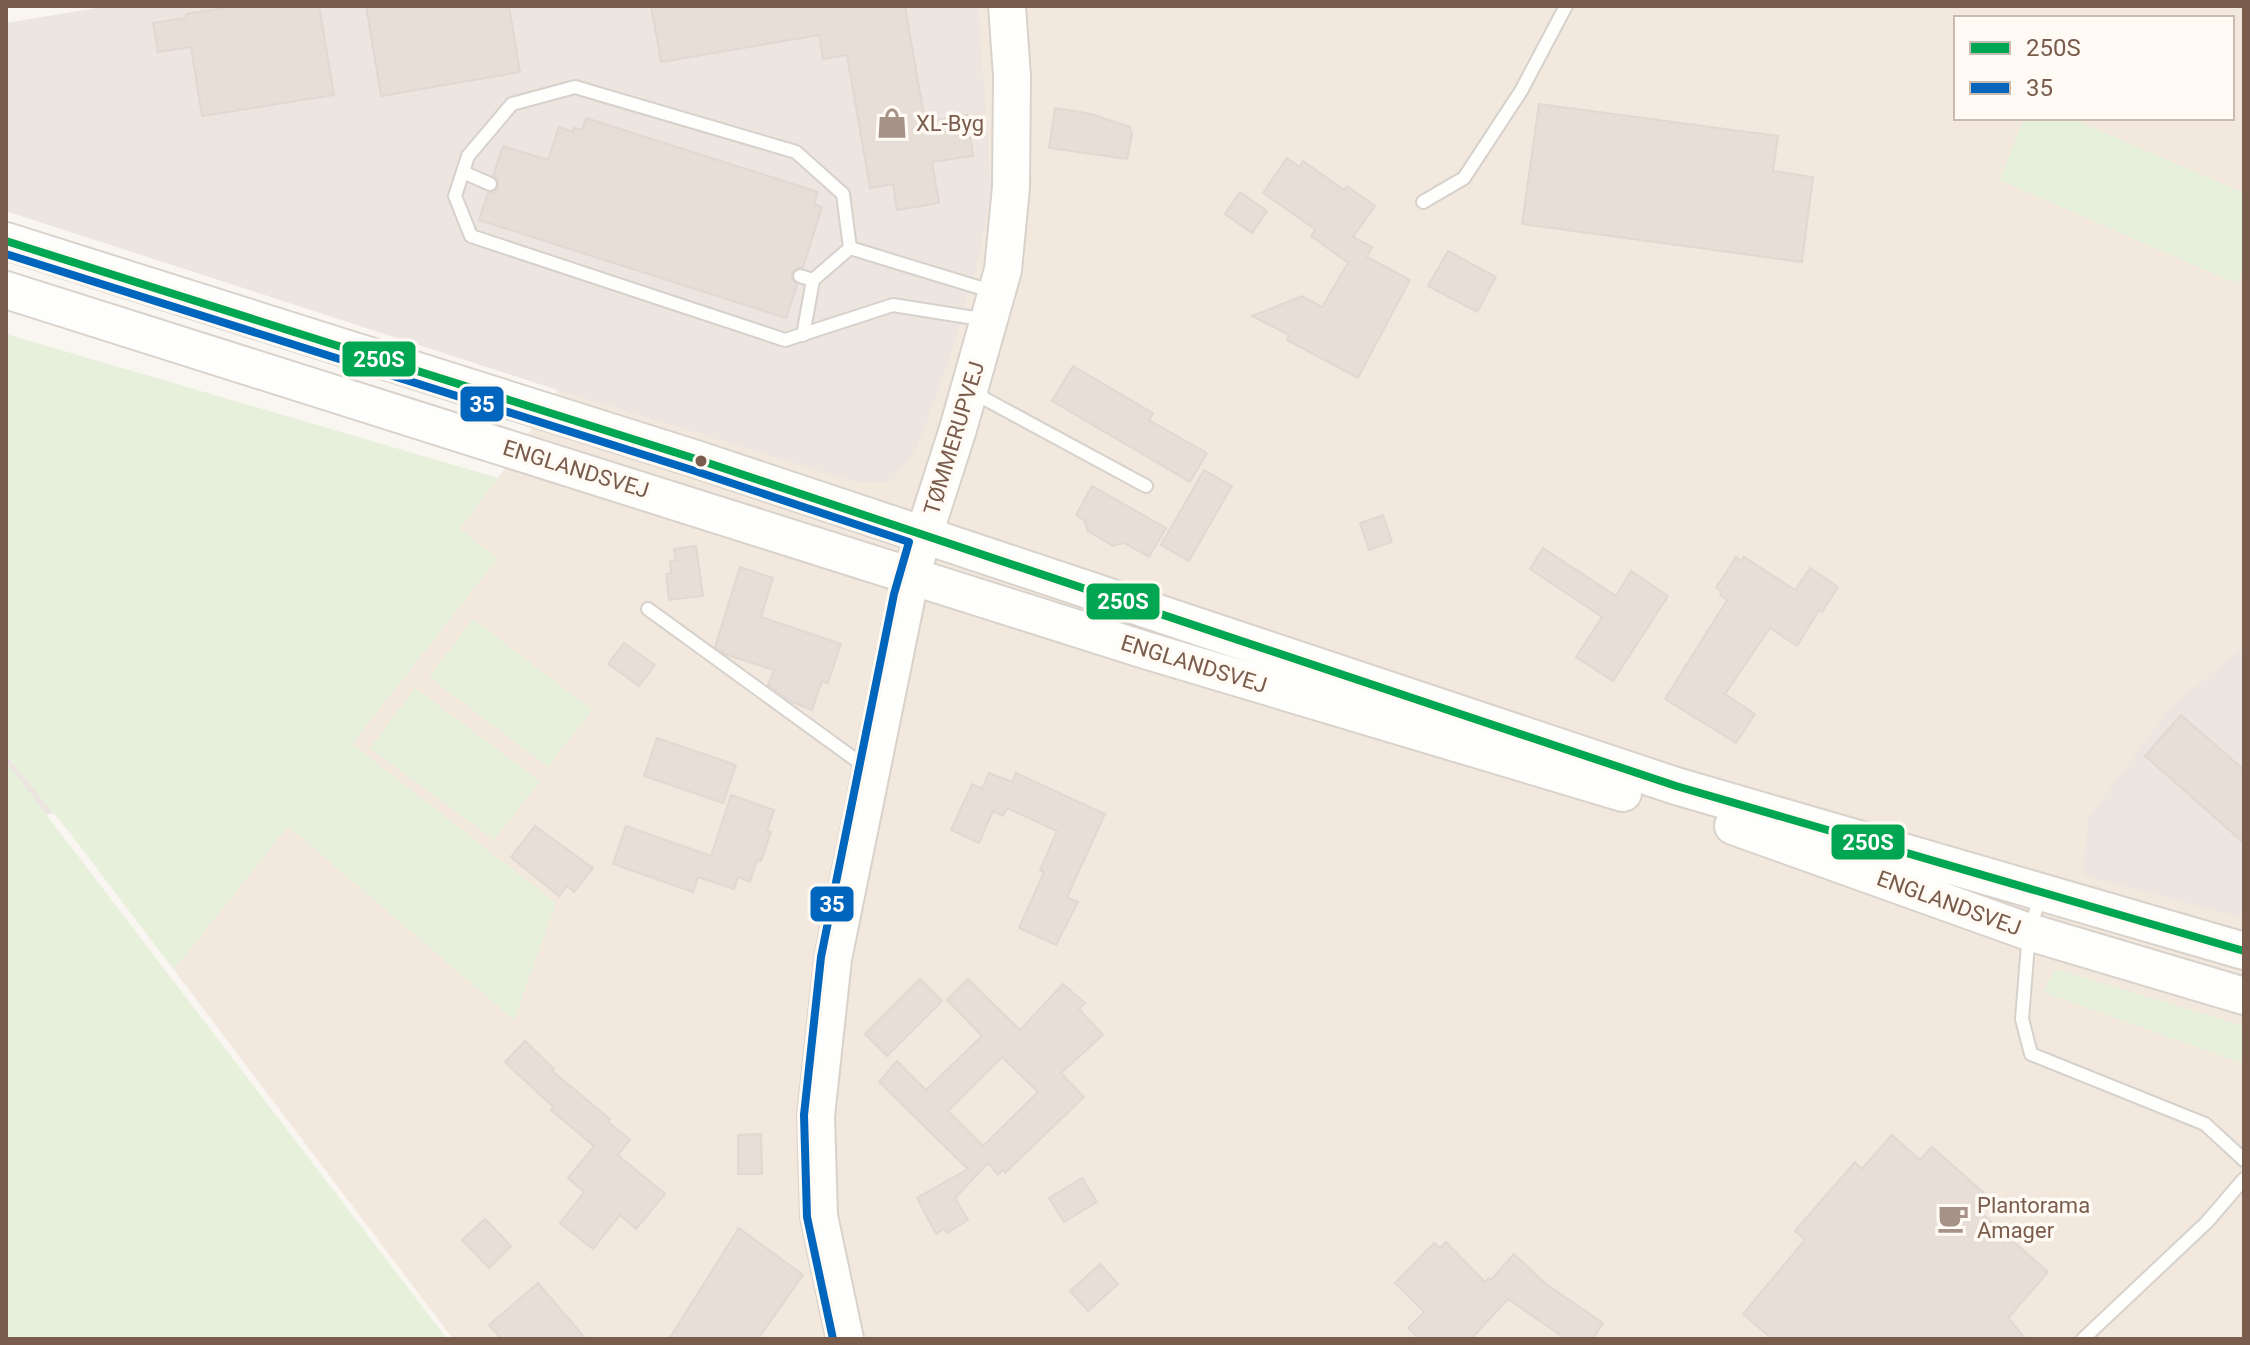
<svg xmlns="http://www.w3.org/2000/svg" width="2250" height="1345" viewBox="0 0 2250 1345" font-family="Roboto,sans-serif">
<rect width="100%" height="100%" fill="#f9f5f0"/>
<path fill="#f2e8de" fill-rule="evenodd" d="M 110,6 L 2244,6 L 2244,1339 L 453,1339 L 174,970 L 496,560 L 460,528 L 498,478 L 558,390 L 6,211 L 6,23 ZM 1956,18 L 2232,18 L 2232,118 L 1956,118 Z"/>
<g fill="#ede5e0">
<path d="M 110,6 L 978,6 L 991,188 L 979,257 L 950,357 L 917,448 L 891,482 L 856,482 L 558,390 L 6,211 L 6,23 Z"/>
<path d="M 2244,647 L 2244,918 L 2083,875 L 2088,819 L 2171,707 Z"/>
<path d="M 6,755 L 54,813 L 6,823 Z"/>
</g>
<g fill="#e7f0db">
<path d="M 2024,118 L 2070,118 L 2244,193 L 2244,267 L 2237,284 L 2000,180 Z"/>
<path d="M 6,334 L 498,478 L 460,528 L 497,559 L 352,744 L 556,903 L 514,1020 L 288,826 L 174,970 L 70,833 L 6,755 Z"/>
<path d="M 473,619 L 592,710 L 548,767 L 429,677 Z"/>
<path d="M 415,688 L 540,781 L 494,840 L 370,748 Z"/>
<path d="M 6,762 L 447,1339 L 6,1339 Z"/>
<path d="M 2055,969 L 2244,1026 L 2244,1064 L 2043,992 Z"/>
</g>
<g fill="#e6ded7" stroke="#e2d8d2" stroke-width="2" fill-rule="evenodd">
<path d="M 237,6 L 319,6 L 334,95 L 202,116 L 191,47 L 158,52 L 153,23 L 186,18 L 186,14 Z"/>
<path d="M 366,6 L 509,6 L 520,72 L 381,96 Z"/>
<path d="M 651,6 L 905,6 L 925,122 L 967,115 L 973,156 L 932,162 L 939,203 L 897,210 L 893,184 L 870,188 L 847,55 L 823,59 L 819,35 L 661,62 Z"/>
<path d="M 1539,104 L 1778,136 L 1773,171 L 1813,177 L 1802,262 L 1522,224 Z"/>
<path d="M 1055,108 L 1091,114 L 1130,127 L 1132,135 L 1127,159 L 1049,148 Z"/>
<path d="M 586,118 L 818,192 L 814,204 L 822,207 L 803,267 L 797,268 L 792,273 L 792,279 L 797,285 L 786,318 L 479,220 L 488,193 L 495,192 L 498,187 L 498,179 L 493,176 L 503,146 L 548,160 L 559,127 L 573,132 L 574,128 L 582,130 Z"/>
<path d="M 1287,158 L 1300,167 L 1303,161 L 1344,190 L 1347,186 L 1375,206 L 1353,237 L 1372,247 L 1367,257 L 1410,280 L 1358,378 L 1287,340 L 1289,335 L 1252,316 L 1302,296 L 1322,307 L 1348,263 L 1311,236 L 1315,229 L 1263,193 Z"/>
<path d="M 1240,192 L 1267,211 L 1252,233 L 1225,214 Z"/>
<path d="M 1448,251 L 1496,277 L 1477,312 L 1428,286 Z"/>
<path d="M 1073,366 L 1153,413 L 1149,420 L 1207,453 L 1190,482 L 1052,401 Z"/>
<path d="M 1204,470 L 1232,486 L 1189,561 L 1161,545 Z"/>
<path d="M 1092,486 L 1166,528 L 1149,557 L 1124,543 L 1113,546 L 1088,531 L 1084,520 L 1076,515 Z"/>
<path d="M 1383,515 L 1392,542 L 1369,550 L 1360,523 Z"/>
<path d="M 696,546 L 703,596 L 669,600 L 666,574 L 671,573 L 670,561 L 676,560 L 674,549 Z"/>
<path d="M 1543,548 L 1616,596 L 1631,571 L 1668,596 L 1613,681 L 1576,657 L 1602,617 L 1530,569 Z"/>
<path d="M 1736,557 L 1742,561 L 1744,557 L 1795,590 L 1810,568 L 1838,587 L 1822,612 L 1819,610 L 1797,646 L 1770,628 L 1725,694 L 1755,714 L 1736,743 L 1665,699 L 1727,600 L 1720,595 L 1722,592 L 1716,588 Z"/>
<path d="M 740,567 L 773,578 L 761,617 L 841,644 L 828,683 L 822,681 L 812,710 L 792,702 L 768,685 L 774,670 L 727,655 L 715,647 Z"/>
<path d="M 624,643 L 655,665 L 639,686 L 608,664 Z"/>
<path d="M 2181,715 L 2244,770 L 2244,843 L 2145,756 Z"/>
<path d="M 657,738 L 736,765 L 723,803 L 644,776 Z"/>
<path d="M 989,773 L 1012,782 L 1016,773 L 1105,814 L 1067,897 L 1078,902 L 1056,945 L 1019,928 L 1044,872 L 1040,870 L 1057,831 L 1007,808 L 1003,816 L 993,811 L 979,843 L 951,830 L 972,784 L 982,789 Z"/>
<path d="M 731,795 L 774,810 L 767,831 L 771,832 L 761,861 L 757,860 L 750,882 L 738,877 L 734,889 L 698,877 L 693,892 L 613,864 L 626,826 L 711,856 Z"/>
<path d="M 535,826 L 593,868 L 574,892 L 567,886 L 559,896 L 511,857 Z"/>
<path d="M 920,979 L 942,1001 L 887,1056 L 865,1034 Z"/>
<path d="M 968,979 L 1020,1030 L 1063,984 L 1085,1003 L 1079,1009 L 1103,1035 L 1061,1073 L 1084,1097 L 1005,1173 L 1003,1170 L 998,1175 L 988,1163 L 955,1198 L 968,1220 L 947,1233 L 944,1229 L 936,1234 L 917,1198 L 968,1169 L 879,1082 L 897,1061 L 926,1090 L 982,1036 L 947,1000 ZM 1002,1057 L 1038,1092 L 983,1146 L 948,1111 Z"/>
<path d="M 525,1041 L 554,1069 L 552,1071 L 610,1119 L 608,1122 L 630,1140 L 618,1155 L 665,1194 L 636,1229 L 620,1215 L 593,1249 L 560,1223 L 584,1192 L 568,1178 L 594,1146 L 551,1110 L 553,1107 L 505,1062 Z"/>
<path d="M 761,1134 L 762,1174 L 738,1174 L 738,1135 Z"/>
<path d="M 1892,1135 L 1920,1160 L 1932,1147 L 1992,1200 L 1981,1213 L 2048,1272 L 2008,1318 L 2026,1339 L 1772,1339 L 1743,1314 L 1805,1240 L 1795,1231 L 1855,1162 L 1862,1169 Z"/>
<path d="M 1082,1178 L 1097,1202 L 1064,1222 L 1049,1198 Z"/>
<path d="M 485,1219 L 511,1246 L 489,1268 L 462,1240 Z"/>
<path d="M 739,1228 L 803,1275 L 758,1339 L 669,1339 Z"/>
<path d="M 1446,1242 L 1485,1282 L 1489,1278 L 1491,1280 L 1514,1254 L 1546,1284 L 1603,1323 L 1593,1339 L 1566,1339 L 1508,1299 L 1471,1339 L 1420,1339 L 1408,1328 L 1424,1312 L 1395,1283 L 1434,1243 L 1440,1248 Z"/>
<path d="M 1100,1264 L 1118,1284 L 1088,1311 L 1070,1291 Z"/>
<path d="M 538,1283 L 586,1339 L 502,1339 L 489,1325 Z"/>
</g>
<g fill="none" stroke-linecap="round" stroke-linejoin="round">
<defs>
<g id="lane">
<path d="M 463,172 L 490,184"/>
<path d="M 1423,202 L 1464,178 L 1521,91 L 1566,6"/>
<path d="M 800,276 L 813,280 L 850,248"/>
<path d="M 987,320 L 893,305 L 785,340 L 471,236 L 455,196 L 468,156 L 512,104 L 575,87 L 796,152 L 843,194 L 850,248 L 994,292"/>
<path d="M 803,335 L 813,280"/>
<path d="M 974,393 L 1146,486"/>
<path d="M 648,609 L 867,768"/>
<path d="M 2041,894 L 2029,932 L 2022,1019 L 2031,1054 L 2205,1124 L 2244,1160"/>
<path d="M 2083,1339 L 2207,1222 L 2244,1179"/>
</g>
<g id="secondary">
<path d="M 6,241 L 696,459 L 1676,786 L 2244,951"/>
<path d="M 6,290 L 1145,650 L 1623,793"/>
<path d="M 1733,826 L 2029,932 L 2244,996"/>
<path d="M 845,1339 L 819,1216 L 816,1116 L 833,959 L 911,575 L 958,429 L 1003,270 L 1011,187 L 1012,76 L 1007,6"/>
</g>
</defs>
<use href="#lane" stroke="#d7d1cb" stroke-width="16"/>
<use href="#secondary" stroke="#d9d2cb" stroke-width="40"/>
<use href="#lane" stroke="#fefefd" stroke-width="12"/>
<use href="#secondary" stroke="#fefefd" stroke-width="36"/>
<defs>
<path id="bus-1" d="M 6,241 L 696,459 L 1676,786 L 2244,951"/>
<path id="bus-2" d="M 6,254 L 692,470 L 909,542 L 894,594 L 821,957 L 804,1115 L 807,1217 L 833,1339"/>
</defs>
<use href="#bus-1" stroke="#fffaf3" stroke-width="14"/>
<use href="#bus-2" stroke="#fffaf3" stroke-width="14"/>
<use href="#bus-1" stroke="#00a651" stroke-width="8"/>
<use href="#bus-2" stroke="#0065bd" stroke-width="8"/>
</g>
<defs>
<symbol id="shop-bare" viewBox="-9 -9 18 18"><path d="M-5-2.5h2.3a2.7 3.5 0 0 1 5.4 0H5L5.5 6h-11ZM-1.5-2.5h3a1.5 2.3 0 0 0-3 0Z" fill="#a69286" stroke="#fffaf3" stroke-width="2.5" paint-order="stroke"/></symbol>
<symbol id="cafe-bare" viewBox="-9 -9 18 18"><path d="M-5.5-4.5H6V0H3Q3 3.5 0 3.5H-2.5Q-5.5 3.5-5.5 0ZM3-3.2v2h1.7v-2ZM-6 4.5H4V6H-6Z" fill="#a69286" stroke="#fffaf3" stroke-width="2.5" paint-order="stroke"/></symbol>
</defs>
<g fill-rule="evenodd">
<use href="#shop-bare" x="870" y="101" width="44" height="44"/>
<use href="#cafe-bare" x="1931" y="1196" width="44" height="44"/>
</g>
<circle fill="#7a5c4d" stroke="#fffaf3" stroke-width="3" cx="701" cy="461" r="7"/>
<g text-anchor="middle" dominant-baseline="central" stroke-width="7" stroke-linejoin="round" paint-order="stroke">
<g font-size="22" fill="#7a5c4d" stroke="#fffaf3" text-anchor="start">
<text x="916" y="123">XL-Byg</text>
<text x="1977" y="1205">Plantorama<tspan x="1977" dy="25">Amager</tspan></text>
</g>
<g font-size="22" fill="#7a5c4d" stroke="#fffaf3">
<text transform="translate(954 438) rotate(-73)">TØMMERUPVEJ</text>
<text transform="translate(576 469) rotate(17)">ENGLANDSVEJ</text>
<text transform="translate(1194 664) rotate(17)">ENGLANDSVEJ</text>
<text transform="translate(1949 903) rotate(20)">ENGLANDSVEJ</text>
</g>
</g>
<g stroke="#fffaf3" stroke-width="3">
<rect x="341" y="340" width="76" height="38" rx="8" fill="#00a651"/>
<rect x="459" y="385" width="46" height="38" rx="8" fill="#0065bd"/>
<rect x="1085" y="582" width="76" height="39" rx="8" fill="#00a651"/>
<rect x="1830" y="823" width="76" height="38" rx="8" fill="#00a651"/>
<rect x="809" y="885" width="46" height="38" rx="8" fill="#0065bd"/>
</g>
<g font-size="22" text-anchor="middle" font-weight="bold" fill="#fff">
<text x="379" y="367">250S</text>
<text x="482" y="412">35</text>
<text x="1123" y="609">250S</text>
<text x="1868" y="850">250S</text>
<text x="832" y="912">35</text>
</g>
<rect width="2250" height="1345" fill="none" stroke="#7a5c4d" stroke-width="16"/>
<rect x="1954" y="16" width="280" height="104" fill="#fffaf3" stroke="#cabbb1" stroke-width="2"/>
<rect x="1970" y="42" width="40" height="12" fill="#00a651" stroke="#cabbb1" stroke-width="2"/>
<text x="2026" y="56" font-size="24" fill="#7a5c4d">250S</text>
<rect x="1970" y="82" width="40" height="12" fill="#0065bd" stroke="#cabbb1" stroke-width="2"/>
<text x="2026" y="96" font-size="24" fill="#7a5c4d">35</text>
</svg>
